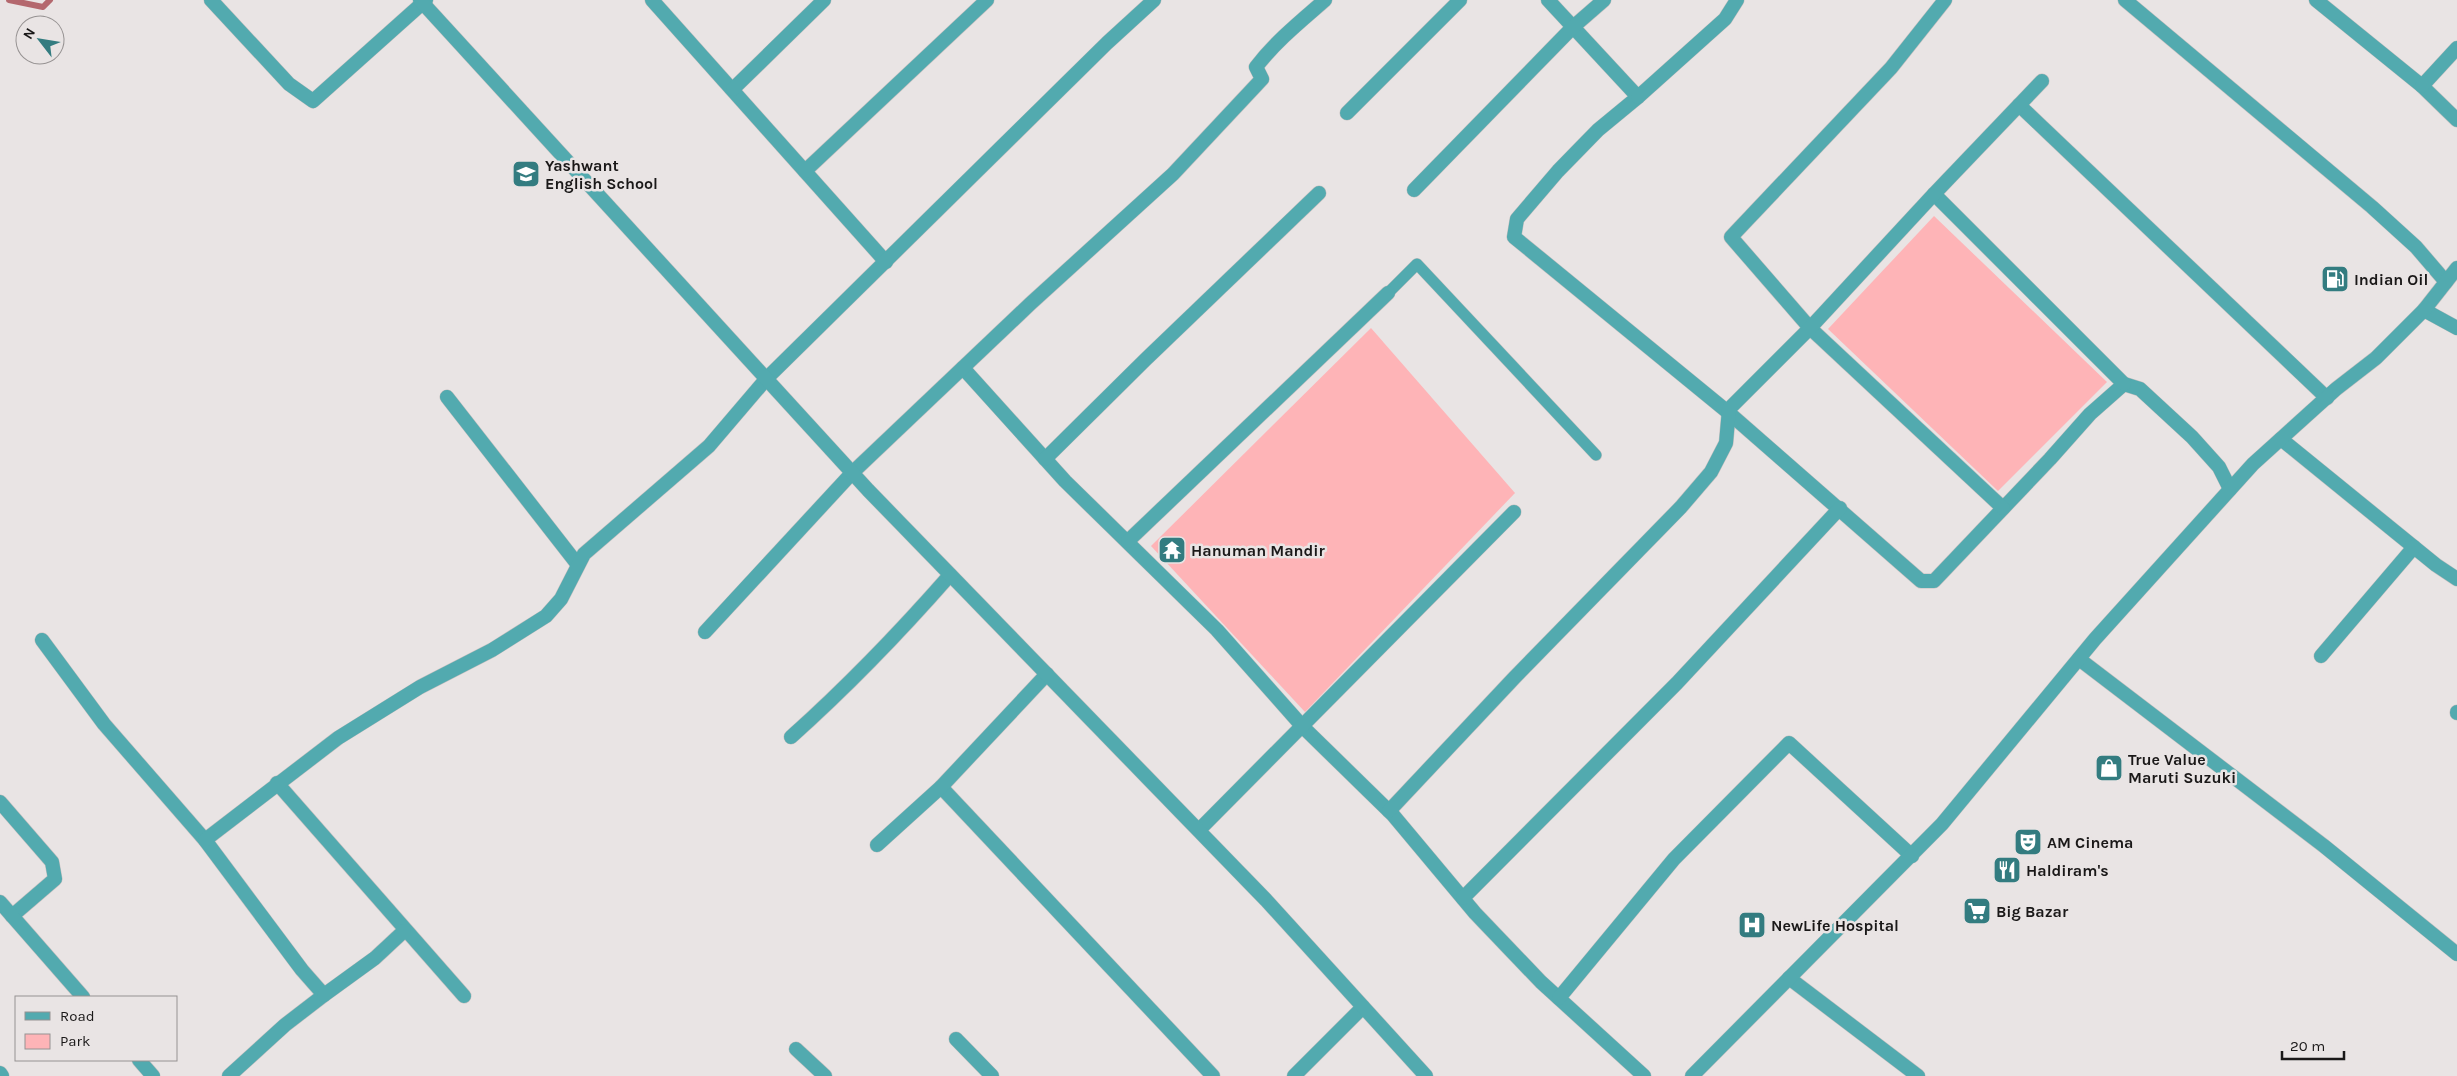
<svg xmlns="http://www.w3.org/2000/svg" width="2457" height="1076" viewBox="0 0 2457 1076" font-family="Karla,sans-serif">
<rect width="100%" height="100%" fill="#e9e4e4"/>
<g fill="#feb4b7">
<path d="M 1934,216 L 2107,382 L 1998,491 L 1828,329 Z"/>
<path d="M 1371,328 L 1515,493 L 1305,712 L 1151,546 Z"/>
</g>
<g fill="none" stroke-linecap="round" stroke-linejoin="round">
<path stroke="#b4686e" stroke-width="6" d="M 9,0 L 43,7 L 50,0"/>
<defs>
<path id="service" d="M 1388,293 L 1417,264 L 1596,455"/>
<g id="minor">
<path d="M 211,0 L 289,84 L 313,101 L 426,0"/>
<path d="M 652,0 L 886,262"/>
<path d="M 1548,0 L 1638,97 L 1598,130 L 1558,171 L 1517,219 L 1514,237 L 1729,413 L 1921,581 L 1934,581 L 2050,459 L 2090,414 L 2124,384 L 2140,389 L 2192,437 L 2219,467 L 2230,489"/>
<path d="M 1945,0 L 1891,68 L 1731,237 L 1810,328 L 2003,508"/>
<path d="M 2125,0 L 2372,207 L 2416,247 L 2446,282"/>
<path d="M 2316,0 L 2422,86 L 2457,120"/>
<path d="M 2422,86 L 2457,48"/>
<path d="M 733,89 L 824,0"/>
<path d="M 1638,97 L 1725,19 L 1737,0"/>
<path d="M 2019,105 L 2327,398"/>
<path d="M 1347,113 L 1460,0"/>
<path d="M 805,171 L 987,0"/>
<path d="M 1414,190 L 1573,27 L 1604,0"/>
<path d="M 1934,194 L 2124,384"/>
<path d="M 2424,310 L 2457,328"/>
<path d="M 963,368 L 1065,481 L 1217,630 L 1303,727 L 1393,815 L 1475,913 L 1541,982 L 1644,1076"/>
<path d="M 447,397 L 578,565"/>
<path d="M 2281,439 L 2436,565 L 2457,579"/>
<path d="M 1045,459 L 1145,360 L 1319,193"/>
<path d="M 1128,541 L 1388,293"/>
<path d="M 705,632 L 852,473 L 1030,304 L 1173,174 L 1262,79 L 1256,67 C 1276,41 1301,21 1325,0"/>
<path d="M 42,640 L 104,724 L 205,840 L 302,970 L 324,995 L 285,1025 L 229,1076"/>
<path d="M 2321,656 L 2414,547"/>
<path d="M 2079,659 L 2324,846 L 2457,954"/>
<path d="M 2457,712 L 2457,713"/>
<path d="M 791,737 C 848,686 900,632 950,575"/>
<path d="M 277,783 L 464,996"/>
<path d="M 941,787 L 1213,1076"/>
<path d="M 0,802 L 52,862 L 55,879 L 12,916"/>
<path d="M 1389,811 L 1515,677 L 1681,507 L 1711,472 L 1726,443 L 1729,409 L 1810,328 L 1934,194 L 2042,81"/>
<path d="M 1199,830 L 1514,512"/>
<path d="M 205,840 L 338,738 L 420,687 L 492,650 L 546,616 L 561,599 L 584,554 L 709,446 L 767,378 L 1107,43 L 1154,0"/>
<path d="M 877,845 L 941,787 L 1047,674"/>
<path d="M 1463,898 L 1677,683 L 1840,508"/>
<path d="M 0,902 L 83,997"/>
<path d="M 1789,978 L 1918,1076"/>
<path d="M 324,995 L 375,958 L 404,931"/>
<path d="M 1559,998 L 1674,859 L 1789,743 L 1912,856"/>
<path d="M 956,1039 L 992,1076"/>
<path d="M 796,1049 L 825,1076"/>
<path d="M 139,1060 L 153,1076"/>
<path d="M 0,1073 L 2,1076"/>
<path d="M 1294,1076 L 1363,1007"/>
</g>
<g id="tertiary">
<path d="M 420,0 L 868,490 L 1266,900 L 1426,1076"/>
<path d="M 1692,1076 L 1942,824 L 2095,639 L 2253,464 L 2336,389 L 2376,358 L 2424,310 L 2457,268"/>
</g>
</defs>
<use href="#service" stroke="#c4bfbf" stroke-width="12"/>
<use href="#minor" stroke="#c4bfbf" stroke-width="15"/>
<use href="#tertiary" stroke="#c4bfbf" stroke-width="15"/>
<use href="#service" stroke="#52aaaf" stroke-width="11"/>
<use href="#minor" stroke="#52aaaf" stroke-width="14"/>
<use href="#tertiary" stroke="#52aaaf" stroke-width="14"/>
</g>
<defs>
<symbol id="school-square" viewBox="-11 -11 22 22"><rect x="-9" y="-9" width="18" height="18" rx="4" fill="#337c80" stroke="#e9e4e4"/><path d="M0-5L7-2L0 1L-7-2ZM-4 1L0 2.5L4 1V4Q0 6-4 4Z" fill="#fff"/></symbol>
<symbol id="fuel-square" viewBox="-11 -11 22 22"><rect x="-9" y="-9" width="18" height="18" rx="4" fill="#337c80" stroke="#e9e4e4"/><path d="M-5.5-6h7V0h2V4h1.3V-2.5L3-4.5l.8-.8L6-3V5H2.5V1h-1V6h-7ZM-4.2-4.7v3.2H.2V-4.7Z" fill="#fff"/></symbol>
<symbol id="temple-square" viewBox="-11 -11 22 22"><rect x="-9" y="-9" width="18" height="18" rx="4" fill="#337c80" stroke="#e9e4e4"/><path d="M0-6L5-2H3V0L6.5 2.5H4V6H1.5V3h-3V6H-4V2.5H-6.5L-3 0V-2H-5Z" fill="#fff"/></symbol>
<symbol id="shop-square" viewBox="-11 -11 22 22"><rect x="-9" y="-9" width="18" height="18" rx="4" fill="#337c80" stroke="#e9e4e4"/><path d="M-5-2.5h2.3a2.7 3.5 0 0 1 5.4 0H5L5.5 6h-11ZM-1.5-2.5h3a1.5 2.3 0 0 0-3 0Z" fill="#fff"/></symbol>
<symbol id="theatre-square" viewBox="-11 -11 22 22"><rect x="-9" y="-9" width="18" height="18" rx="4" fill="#337c80" stroke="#e9e4e4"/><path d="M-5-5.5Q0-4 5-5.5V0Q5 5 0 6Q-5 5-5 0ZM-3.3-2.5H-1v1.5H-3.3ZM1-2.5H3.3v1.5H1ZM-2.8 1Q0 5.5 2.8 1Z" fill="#fff"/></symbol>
<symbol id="restaurant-square" viewBox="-11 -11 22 22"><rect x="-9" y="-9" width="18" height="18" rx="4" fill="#337c80" stroke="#e9e4e4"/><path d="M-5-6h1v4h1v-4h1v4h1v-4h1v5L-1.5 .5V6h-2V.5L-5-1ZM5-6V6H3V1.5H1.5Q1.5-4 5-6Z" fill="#fff"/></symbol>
<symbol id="supermarket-square" viewBox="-11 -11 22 22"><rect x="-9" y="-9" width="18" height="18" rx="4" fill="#337c80" stroke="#e9e4e4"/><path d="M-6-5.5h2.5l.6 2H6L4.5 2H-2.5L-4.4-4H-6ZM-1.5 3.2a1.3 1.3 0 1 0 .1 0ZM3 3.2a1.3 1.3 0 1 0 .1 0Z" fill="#fff"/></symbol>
<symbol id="hospital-square" viewBox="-11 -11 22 22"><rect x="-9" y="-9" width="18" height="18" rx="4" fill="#337c80" stroke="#e9e4e4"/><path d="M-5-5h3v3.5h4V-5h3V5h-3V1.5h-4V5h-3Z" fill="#fff"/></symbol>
</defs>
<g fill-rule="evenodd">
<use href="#school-square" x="510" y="158" width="32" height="32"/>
<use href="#fuel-square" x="2319" y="263" width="32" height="32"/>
<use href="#temple-square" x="1156" y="534" width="32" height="32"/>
<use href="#shop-square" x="2093" y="752" width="32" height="32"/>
<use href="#theatre-square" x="2012" y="826" width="32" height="32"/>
<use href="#restaurant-square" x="1991" y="854" width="32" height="32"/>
<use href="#supermarket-square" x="1961" y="895" width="32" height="32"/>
<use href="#hospital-square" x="1736" y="909" width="32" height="32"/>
</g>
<g text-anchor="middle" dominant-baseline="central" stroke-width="5" stroke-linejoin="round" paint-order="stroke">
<g font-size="16" font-weight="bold" fill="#1a1818" stroke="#e9e4e4" text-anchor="start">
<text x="545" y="165">Yashwant<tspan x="545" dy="18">English School</tspan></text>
<text x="2354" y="279">Indian Oil</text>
<text x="1191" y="550">Hanuman Mandir</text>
<text x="2128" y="759">True Value<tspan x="2128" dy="18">Maruti Suzuki</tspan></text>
<text x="2047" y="842">AM Cinema</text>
<text x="2026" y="870">Haldiram's</text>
<text x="1996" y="911">Big Bazar</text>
<text x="1771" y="925">NewLife Hospital</text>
</g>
</g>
<rect x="15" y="996" width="162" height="65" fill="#e9e4e4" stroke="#969292"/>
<rect x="25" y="1012" width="25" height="8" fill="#52aaaf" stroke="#969292"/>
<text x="60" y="1021" font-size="15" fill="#1a1818">Road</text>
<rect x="25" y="1034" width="25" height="15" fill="#feb4b7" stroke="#969292"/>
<text x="60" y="1046" font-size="15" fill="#1a1818">Park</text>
<g transform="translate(40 40) rotate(301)"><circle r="24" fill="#e9e4e4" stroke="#969292"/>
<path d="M0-4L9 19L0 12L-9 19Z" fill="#337c80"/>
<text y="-8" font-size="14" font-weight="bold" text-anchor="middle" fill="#1a1818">N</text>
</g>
<path d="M2282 1051v8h62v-8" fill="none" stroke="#1a1818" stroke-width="2.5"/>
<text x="2290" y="1051" font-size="15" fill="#1a1818" stroke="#e9e4e4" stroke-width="4" paint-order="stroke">20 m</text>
</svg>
